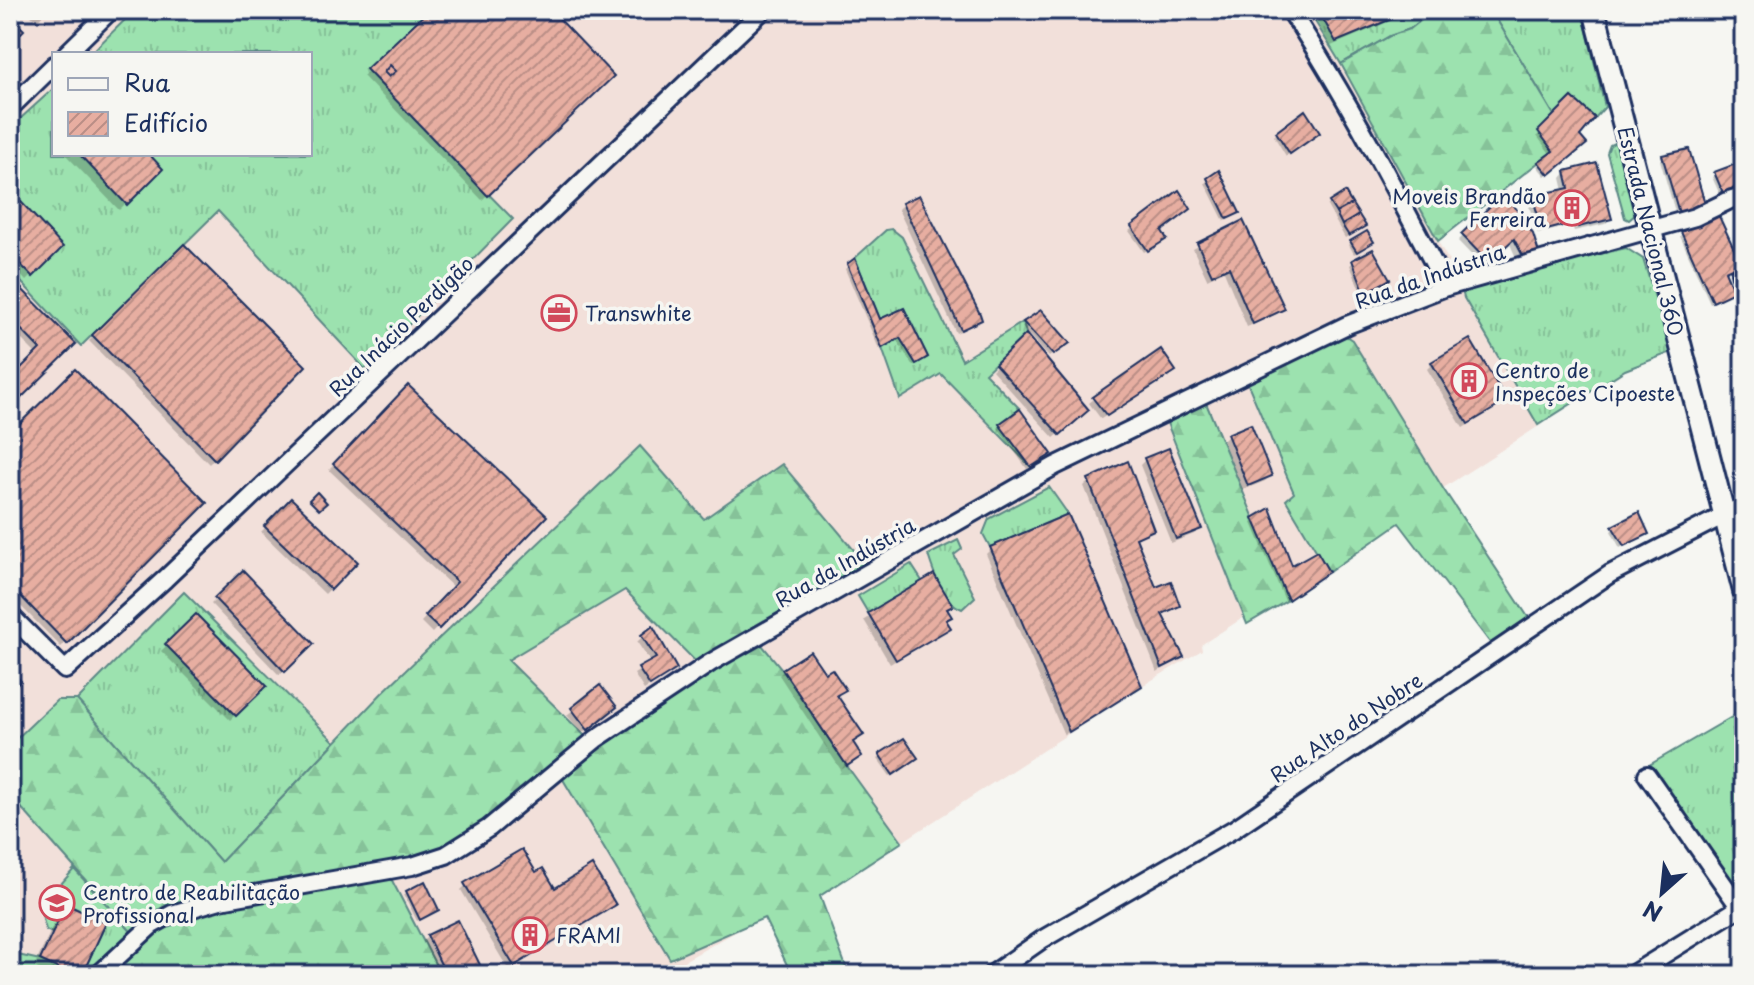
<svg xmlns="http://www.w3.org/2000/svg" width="1754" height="985" viewBox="0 0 1754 985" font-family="'Playpen Sans',sans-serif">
<defs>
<pattern id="grass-tufts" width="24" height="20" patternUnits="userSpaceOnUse" patternTransform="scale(2)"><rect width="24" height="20" fill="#9ce2af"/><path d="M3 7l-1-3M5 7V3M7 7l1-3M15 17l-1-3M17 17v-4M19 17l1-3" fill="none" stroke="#86c299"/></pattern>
<pattern id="forest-firs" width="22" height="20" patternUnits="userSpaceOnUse" patternTransform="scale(2)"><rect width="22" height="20" fill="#9ce2af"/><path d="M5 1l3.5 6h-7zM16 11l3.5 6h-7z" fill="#86c299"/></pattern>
<pattern id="building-hatch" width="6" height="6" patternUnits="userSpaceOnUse" patternTransform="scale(2)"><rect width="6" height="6" fill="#e7aea1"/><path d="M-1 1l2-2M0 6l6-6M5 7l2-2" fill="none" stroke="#ba8e86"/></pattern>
</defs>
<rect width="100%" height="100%" fill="#f6f6f2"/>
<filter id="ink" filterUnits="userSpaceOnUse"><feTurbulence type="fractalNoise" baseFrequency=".0125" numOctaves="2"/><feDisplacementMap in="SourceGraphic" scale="16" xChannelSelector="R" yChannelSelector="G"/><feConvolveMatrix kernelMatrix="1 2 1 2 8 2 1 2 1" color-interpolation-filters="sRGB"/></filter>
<g filter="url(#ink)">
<path fill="#f2e0da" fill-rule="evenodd" d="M 10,10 L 1566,10 L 1582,80 L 1437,240 L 1542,424 L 1201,645 L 1202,650 L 1142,686 L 902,842 L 900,839 L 684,961 L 648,975 L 10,975 ZM 54,54 L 310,54 L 310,154 L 54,154 Z"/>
<g fill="url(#grass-tufts)" stroke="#5c8886" stroke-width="2">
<path d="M 135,10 L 429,10 L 367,70 L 513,219 L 365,369 L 218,211 L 81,346 L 10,270 L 10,128 L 54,88 L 54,154 L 310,154 L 310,54 L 90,54 Z"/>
<path d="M 1308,10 L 1434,10 L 1410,29 L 1390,36 L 1341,64 Z"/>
<path d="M 1491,10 L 1582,10 L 1605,107 L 1595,118 L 1572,97 L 1554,115 Z"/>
<path d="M 1614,143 L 1618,143 L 1636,208 L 1636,214 L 1629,220 L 1625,218 L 1607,153 L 1610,145 Z"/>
<path d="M 892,229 L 902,237 L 962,360 L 1023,322 L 1026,334 L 985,373 L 1020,409 L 1000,424 L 1031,467 L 941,374 L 900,399 L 882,348 L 900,338 L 916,364 L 928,357 L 904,308 L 880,319 L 855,258 L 886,230 Z"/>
<path d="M 1626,248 L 1643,259 L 1672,352 L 1625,370 L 1538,425 L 1464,298 L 1461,286 Z"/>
<path d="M 1049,487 L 1068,514 L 990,547 L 983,534 L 989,519 Z"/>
<path d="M 958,540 L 962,549 L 954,555 L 975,597 L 962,609 C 943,602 934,574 928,555 Z"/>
<path d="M 911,564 L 922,581 L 868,613 L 858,596 Z"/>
<path d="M 184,592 L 335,742 L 221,862 L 77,700 Z"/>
<path d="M 1744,710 L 1744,894 L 1734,901 L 1644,768 Z"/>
<path d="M 74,869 L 132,932 L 87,975 L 82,975 L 106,923 L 66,904 L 52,933 L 46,930 L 40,908 Z"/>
<path d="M 18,955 L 40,960 L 72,975 L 10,975 L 10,960 Z"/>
</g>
<g fill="url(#forest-firs)" stroke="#5c8886" stroke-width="2">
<path d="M 1434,10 L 1491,10 L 1554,115 L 1539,131 L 1553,151 L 1438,241 L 1341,64 L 1390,36 L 1410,29 Z"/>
<path d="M 1340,332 L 1352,340 L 1444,490 L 1532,623 L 1494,648 L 1399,523 L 1329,572 L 1286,500 L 1294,493 L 1245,377 Z"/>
<path d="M 1206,403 L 1288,600 L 1247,624 L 1167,423 Z"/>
<path d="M 640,446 L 704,519 L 782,464 L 869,568 L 701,667 L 625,590 L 508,660 L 588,739 L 507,805 L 442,847 L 384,865 L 441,975 L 108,975 L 144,946 L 10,795 L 10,745 L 57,700 L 77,700 L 221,862 L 382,693 Z"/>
<path d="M 757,639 L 782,669 L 847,766 L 902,842 L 820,896 L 849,975 L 792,975 L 764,918 L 670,959 L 558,771 Z"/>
</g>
<g fill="#0003">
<path d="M 26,10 L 48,10 L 36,21 Z"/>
<path d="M 431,10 L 548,10 L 611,76 L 482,200 L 363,76 Z"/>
<path d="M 1310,10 L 1416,10 L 1331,46 Z"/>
<path d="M 1572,100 L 1577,136 L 1582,147 L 1545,176 L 1537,166 L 1551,155 L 1537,136 Z"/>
<path d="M 1277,133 L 1315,135 L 1286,156 L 1274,136 Z"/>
<path d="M 65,154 L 147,154 L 161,169 L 119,210 Z"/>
<path d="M 1663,157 L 1703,206 L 1676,215 L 1660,160 Z"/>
<path d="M 1744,163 L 1744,190 L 1721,197 L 1712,177 Z"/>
<path d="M 1566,172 L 1610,219 L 1605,224 L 1574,231 L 1572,225 L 1538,234 L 1528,203 L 1533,198 L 1564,191 L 1561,178 Z"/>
<path d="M 1208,180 L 1237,213 L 1234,216 L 1224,221 L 1205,183 Z"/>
<path d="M 10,193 L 60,247 L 26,281 L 10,263 Z"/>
<path d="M 1178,193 L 1160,231 L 1161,241 L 1144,252 L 1129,231 Z"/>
<path d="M 1345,195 L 1360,229 L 1345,238 L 1327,206 Z"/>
<path d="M 1505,195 L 1537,252 L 1518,262 L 1509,242 L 1482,266 L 1458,241 Z"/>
<path d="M 903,204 L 980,319 L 975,324 L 956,333 L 898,209 Z"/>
<path d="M 1242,223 L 1282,309 L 1277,314 L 1247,327 L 1224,271 L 1207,279 L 1193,249 Z"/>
<path d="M 1683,233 L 1738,264 L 1723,272 L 1732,291 L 1729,294 L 1710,303 L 1680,236 Z"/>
<path d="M 1352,242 L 1369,245 L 1354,254 L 1349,245 Z"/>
<path d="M 184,247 L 303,366 L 209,464 L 89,341 Z"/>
<path d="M 854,261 L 879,322 L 925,357 L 922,360 L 913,366 L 896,339 L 879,349 L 845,269 Z"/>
<path d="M 1354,262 L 1384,282 L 1362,295 L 1350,265 Z"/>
<path d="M 10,280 L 73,344 L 10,407 L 10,382 L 37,355 L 10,328 Z"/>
<path d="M 1040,313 L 1064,345 L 1049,357 L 1029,335 L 1026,337 L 1082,415 L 1054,438 L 992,370 L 1028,335 L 1022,327 Z"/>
<path d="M 1432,364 L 1499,405 L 1463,428 L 1427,369 Z"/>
<path d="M 1168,376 L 1101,419 L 1089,403 L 1094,399 Z"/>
<path d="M 408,387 L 544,516 L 432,633 L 421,622 L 454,588 L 329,470 Z"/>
<path d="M 1001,425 L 1046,457 L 1027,469 L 998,428 Z"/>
<path d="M 10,435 L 204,503 L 61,647 L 10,595 Z"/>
<path d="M 1228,436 L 1270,476 L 1265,481 L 1243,490 L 1223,441 Z"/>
<path d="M 1145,460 L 1199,529 L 1194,534 L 1171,543 L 1140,465 Z"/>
<path d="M 1089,481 L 1151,530 L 1134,540 L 1155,589 L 1178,606 L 1161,616 L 1182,656 L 1157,672 L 1084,486 Z"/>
<path d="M 291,501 L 355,563 L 325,594 L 261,532 Z"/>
<path d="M 1067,517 L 1134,690 L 1064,735 L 986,554 L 991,549 Z"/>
<path d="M 1255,520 L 1291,568 L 1323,574 L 1285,601 L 1252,523 Z"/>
<path d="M 1614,528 L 1647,534 L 1620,548 L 1611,531 Z"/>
<path d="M 243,573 L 312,644 L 279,675 L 211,604 Z"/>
<path d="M 933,577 L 948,628 L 890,664 L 864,620 Z"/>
<path d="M 196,617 L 264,686 L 230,720 L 161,651 Z"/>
<path d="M 642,637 L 670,673 L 644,690 L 634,674 L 651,663 L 637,642 Z"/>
<path d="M 784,670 L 824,676 L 838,694 L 836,696 L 851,743 L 860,756 L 855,761 L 841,770 L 779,675 Z"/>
<path d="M 599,688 L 609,712 L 582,733 L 567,715 Z"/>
<path d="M 881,756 L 913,761 L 890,776 L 878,759 Z"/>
<path d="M 535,875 L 555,890 L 608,909 L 508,969 L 461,890 L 466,885 Z"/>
<path d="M 407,892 L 437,910 L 417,921 L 404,895 Z"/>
<path d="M 66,906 L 80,975 L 51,975 L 34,967 L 59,913 Z"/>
<path d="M 428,936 L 483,975 L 439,975 L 423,941 Z"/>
</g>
<g fill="url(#building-hatch)" stroke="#1b2f5e" stroke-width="2">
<path d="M 429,10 L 551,10 L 614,76 L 488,196 L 366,69 Z"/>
<path d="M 1318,10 L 1413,10 L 1336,42 Z"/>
<path d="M 10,16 L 24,30 L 10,44 Z"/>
<path d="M 390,65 L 396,71 L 389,77 L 384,72 Z"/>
<path d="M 1572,97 L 1595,118 L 1580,136 L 1587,144 L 1549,175 L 1538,162 L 1553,151 L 1538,131 Z"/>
<path d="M 1305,110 L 1320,133 L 1290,154 L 1276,132 Z"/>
<path d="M 1689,149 L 1706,207 L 1679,213 L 1662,155 Z"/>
<path d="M 79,154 L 149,154 L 163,169 L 127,205 Z"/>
<path d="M 1744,161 L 1744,189 L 1724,195 L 1714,172 Z"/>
<path d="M 1597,163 L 1612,219 L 1578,227 L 1577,222 L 1543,231 L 1532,196 L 1569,188 L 1565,171 Z"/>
<path d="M 1219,170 L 1240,213 L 1227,219 L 1207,178 Z"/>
<path d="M 10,190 L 63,247 L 33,277 L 10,254 Z"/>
<path d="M 1179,190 L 1191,209 L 1162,231 L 1167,239 L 1148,251 L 1131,226 Z"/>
<path d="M 1345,192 L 1352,204 L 1336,213 L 1329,202 Z"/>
<path d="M 1505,192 L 1533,234 L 1539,253 L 1524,258 L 1514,239 L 1488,262 L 1461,234 Z"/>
<path d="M 919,195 L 980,314 L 982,320 L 961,330 L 902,203 Z"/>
<path d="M 1352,204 L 1359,215 L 1342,225 L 1336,213 Z"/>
<path d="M 1718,214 L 1741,264 L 1725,271 L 1734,292 L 1713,302 L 1681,232 Z"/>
<path d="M 1359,215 L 1366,226 L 1349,236 L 1342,225 Z"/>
<path d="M 1243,220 L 1285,309 L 1253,324 L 1229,267 L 1212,275 L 1197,243 Z"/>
<path d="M 1367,231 L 1374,242 L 1357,252 L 1350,241 Z"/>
<path d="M 184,244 L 306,366 L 215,460 L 92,335 Z"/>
<path d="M 1373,249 L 1390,279 L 1365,293 L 1352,260 Z"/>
<path d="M 855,258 L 880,319 L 904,308 L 928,357 L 916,364 L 900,338 L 882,348 L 847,264 Z"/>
<path d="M 10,277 L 76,344 L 15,404 L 10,399 L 10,379 L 40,349 L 10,318 Z"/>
<path d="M 1412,279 L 1416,288 L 1407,293 L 1402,284 Z"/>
<path d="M 1041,310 L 1070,343 L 1053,355 L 1023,322 Z"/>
<path d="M 1026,334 L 1089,410 L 1060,435 L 995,364 Z"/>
<path d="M 1470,339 L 1507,401 L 1468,424 L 1431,362 Z"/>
<path d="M 1161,349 L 1176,371 L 1107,416 L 1092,397 Z"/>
<path d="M 75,369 L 207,503 L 67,644 L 10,585 L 10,433 Z"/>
<path d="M 408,385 L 547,516 L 439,629 L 425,616 L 457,582 L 333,464 Z"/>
<path d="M 1020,409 L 1052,454 L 1031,467 L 999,424 Z"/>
<path d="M 1251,424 L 1272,476 L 1248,486 L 1227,434 Z"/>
<path d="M 1169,448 L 1202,529 L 1176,539 L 1144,458 Z"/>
<path d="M 1128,461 L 1154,530 L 1136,538 L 1156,587 L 1171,581 L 1180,606 L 1162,614 L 1184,657 L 1162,668 L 1088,479 Z"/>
<path d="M 317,492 L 327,503 L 319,510 L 309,500 Z"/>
<path d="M 291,498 L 358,562 L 331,590 L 264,526 Z"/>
<path d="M 1270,508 L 1292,565 L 1317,551 L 1329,572 L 1288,600 L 1253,518 Z"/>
<path d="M 1639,512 L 1649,534 L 1624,546 L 1612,526 Z"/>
<path d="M 1068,514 L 1142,686 L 1069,732 L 990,547 Z"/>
<path d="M 243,570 L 314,644 L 285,672 L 214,598 Z"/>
<path d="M 934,574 L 953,606 L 947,609 L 952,617 L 946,620 L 951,628 L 896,660 L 868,613 Z"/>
<path d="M 196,614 L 267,686 L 236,716 L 165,644 Z"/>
<path d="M 653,626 L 677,669 L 650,686 L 638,668 L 656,658 L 641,635 Z"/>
<path d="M 810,651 L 825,673 L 832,669 L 846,690 L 837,695 L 864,735 L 853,742 L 862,756 L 847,766 L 782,669 Z"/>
<path d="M 10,670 L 21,681 L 10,691 Z"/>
<path d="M 600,685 L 617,707 L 588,730 L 571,708 Z"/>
<path d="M 904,738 L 918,758 L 893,775 L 879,754 Z"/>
<path d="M 522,849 L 536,872 L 543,868 L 555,888 L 592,865 L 616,905 L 514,966 L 464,883 Z"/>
<path d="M 425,881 L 439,910 L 420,920 L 406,891 Z"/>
<path d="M 66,904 L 106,923 L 82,975 L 72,975 L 40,960 Z"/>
<path d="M 458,920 L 485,975 L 446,975 L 427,935 Z"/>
</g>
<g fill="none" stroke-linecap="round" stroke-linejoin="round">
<defs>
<g id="minor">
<path d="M 1290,10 C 1348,99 1397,193 1446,287"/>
<path d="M 66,54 L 111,10"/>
<path d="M 10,108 L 54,65"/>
<path d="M 1740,273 L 1744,282"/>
<path d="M 10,615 L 65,670 L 165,579 L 763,10"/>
<path d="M 1647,775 L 1740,908"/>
<path d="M 98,975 L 152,925 L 172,914 L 220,900 L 412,866 L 446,855 L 489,828 L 596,739 L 710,663 L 1055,466 L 1347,325 L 1446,287 L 1695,217 L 1732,199 L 1744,196"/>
<path d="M 991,975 L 1043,939 L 1234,829 L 1610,574 L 1744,505"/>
<path d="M 1631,975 L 1744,905"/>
</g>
<path id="major" d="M 1594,10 L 1744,591"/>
</defs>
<use href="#minor" stroke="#1b2f5e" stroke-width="22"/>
<use href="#major" stroke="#1b2f5e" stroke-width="26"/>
<use href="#minor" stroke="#f6f6f2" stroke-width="16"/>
<use href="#major" stroke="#f6f6f2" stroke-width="20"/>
</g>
</g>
<defs>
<symbol id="building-ring" viewBox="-11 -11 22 22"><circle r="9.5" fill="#f6f6f2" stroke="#d1495b" stroke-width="1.5"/><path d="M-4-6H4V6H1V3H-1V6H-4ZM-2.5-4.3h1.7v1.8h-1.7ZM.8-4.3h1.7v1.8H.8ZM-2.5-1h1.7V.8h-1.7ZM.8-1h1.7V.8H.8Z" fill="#d1495b"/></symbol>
<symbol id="office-ring" viewBox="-11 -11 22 22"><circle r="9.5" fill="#f6f6f2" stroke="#d1495b" stroke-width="1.5"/><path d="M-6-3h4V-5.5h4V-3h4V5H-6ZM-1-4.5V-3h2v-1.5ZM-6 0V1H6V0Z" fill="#d1495b"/></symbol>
<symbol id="school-ring" viewBox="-11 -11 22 22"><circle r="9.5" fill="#f6f6f2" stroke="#d1495b" stroke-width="1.5"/><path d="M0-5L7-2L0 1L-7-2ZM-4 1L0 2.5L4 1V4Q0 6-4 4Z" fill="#d1495b"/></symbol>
</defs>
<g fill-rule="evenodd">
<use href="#building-ring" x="1552" y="188" width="40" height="40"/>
<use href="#office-ring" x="539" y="293" width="40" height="40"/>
<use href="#building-ring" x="1449" y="361" width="40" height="40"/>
<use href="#school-ring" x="37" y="883" width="40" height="40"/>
<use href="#building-ring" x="510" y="915" width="40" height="40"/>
</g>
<g text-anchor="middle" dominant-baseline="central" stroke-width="7" stroke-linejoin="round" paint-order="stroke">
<g font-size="20" fill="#1b2f5e" stroke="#f6f6f2" text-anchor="start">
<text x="1546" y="196" text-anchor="end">Moveis Brandão<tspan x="1546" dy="23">Ferreira</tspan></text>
<text x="585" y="313">Transwhite</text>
<text x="1495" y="370">Centro de<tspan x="1495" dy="23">Inspeções Cipoeste</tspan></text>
<text x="83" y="892">Centro de Reabilitação<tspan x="83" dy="23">Profissional</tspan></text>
<text x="556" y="935">FRAMI</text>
</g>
<g font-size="20" fill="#1b2f5e" stroke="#f6f6f2">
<text transform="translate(1651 231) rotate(76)">Estrada Nacional 360</text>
<text transform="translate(1430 276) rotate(-19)">Rua da Indústria</text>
<text transform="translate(401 326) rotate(-44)">Rua Inácio Perdigão</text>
<text transform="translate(845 562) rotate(-30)">Rua da Indústria</text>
<text transform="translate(1346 727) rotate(-34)">Rua Alto do Nobre</text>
</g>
</g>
<rect width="1754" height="985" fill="none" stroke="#f6f6f2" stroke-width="40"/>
<rect x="20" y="20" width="1714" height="945" fill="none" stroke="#1b2f5e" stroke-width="3" filter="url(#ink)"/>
<rect x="52" y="52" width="260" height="104" fill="#f6f6f2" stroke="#9ea6b7" stroke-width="2"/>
<rect x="68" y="78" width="40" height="12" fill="#f6f6f2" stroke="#9ea6b7" stroke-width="2"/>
<text x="124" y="92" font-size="24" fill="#1b2f5e">Rua</text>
<rect x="68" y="112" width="40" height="24" fill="url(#building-hatch)" stroke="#9ea6b7" stroke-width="2"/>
<text x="124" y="132" font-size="24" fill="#1b2f5e">Edifício</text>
<g transform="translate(1662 893) rotate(207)" stroke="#f6f6f2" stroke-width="6" paint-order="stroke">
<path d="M0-6L14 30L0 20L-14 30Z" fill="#1b2f5e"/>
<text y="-12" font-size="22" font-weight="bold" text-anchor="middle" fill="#1b2f5e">N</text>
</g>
</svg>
